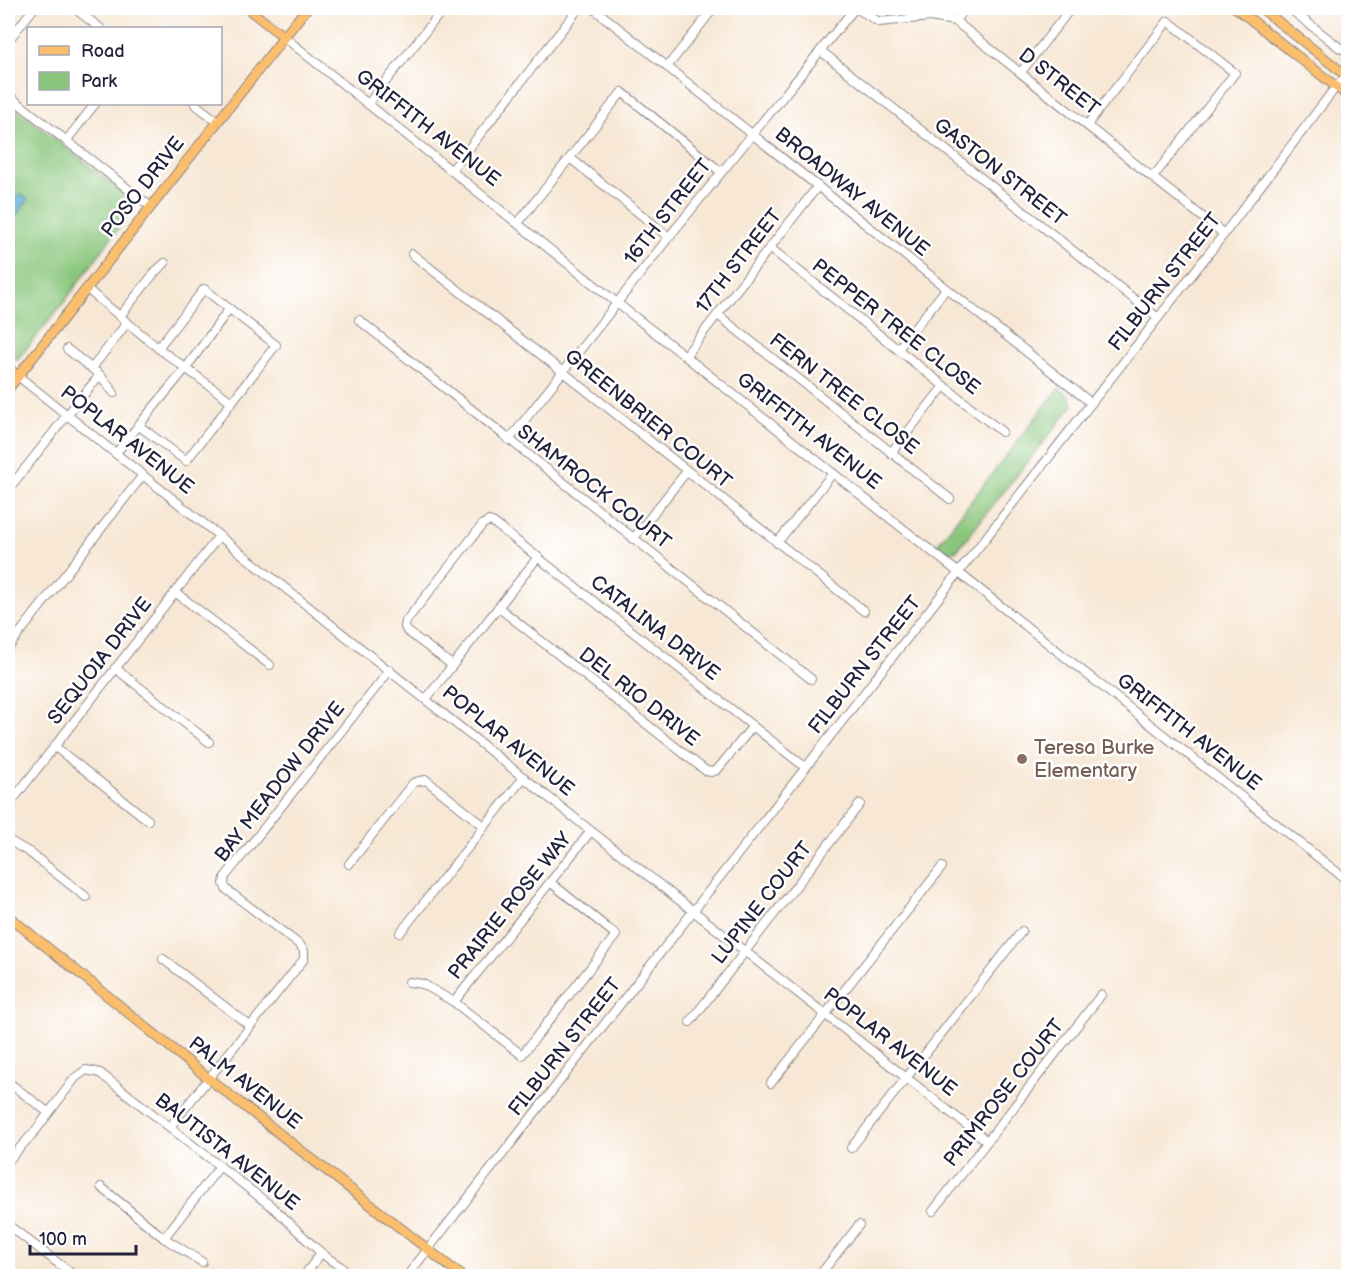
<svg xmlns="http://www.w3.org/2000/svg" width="1356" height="1284" viewBox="0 0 1356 1284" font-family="'Balsamiq Sans',sans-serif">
<rect width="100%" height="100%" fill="#fff"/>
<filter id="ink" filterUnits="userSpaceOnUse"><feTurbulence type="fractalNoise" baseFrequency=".0167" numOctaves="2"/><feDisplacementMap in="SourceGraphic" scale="12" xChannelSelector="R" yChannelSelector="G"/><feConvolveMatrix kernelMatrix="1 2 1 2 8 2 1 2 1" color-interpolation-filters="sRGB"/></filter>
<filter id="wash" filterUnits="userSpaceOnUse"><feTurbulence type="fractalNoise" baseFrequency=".008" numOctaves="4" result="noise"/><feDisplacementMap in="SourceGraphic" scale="24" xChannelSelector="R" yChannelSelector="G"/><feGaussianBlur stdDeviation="1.35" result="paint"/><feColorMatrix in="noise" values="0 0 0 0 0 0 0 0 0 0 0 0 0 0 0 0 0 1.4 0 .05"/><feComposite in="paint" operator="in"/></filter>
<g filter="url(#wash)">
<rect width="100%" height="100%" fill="#f7e7d4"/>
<g fill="#89c67c" stroke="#56745c" stroke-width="1.5">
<path d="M 8,102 L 137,203 L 61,306 L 17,360 L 8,352 Z"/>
<path d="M 1059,388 L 1070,397 L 1073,405 L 957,550 L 949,552 L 937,545 Z"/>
</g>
<path fill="#55add2" stroke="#3c6886" stroke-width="1.5" d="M 20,193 L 28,200 L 12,221 L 8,218 L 8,200 L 12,203 Z"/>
</g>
<g filter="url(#ink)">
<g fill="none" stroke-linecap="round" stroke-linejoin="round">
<defs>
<g id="minor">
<path d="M 74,8 L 100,28"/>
<path d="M 593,8 L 1091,403"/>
<path d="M 856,8 L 879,22 L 930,17 L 955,21 L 1224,234"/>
<path d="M 1289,8 L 1340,48 L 1348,51"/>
<path d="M 955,21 L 965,8"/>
<path d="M 284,37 L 617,303 L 685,356 L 1348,881"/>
<path d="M 8,41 L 34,8"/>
<path d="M 821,51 L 1158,318"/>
<path d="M 667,67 L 714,8"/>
<path d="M 1021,72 L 1071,8"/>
<path d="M 8,95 L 151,207"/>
<path d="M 195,104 L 218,122"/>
<path d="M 368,104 L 444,8"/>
<path d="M 1087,125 L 1168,21 L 1235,73 L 1153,177"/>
<path d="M 66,141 L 95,104"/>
<path d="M 570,158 L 669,237"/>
<path d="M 452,170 L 579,8"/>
<path d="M 518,223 L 622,92 L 721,172"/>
<path d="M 770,248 L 1002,432"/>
<path d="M 412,254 L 563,372 L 864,611"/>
<path d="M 87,289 L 158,348 L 232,402"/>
<path d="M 718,315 L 950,499"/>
<path d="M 120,316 L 156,271 L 165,263"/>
<path d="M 359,320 L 811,679"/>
<path d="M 67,349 L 100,375 L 114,393"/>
<path d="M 898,349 L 946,289"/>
<path d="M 685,356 L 818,186"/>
<path d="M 92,368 L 127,323"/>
<path d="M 18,376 L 591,831 L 987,1141"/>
<path d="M 138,425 L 186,461 L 276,345 L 204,289 L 158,348"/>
<path d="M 509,440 L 669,237 L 855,8"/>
<path d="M 116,453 L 186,368 L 229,309"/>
<path d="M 891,453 L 944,386"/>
<path d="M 8,490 L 67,415 L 100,375"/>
<path d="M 633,539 L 687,471"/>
<path d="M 777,543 L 833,473"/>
<path d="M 175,592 L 270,665"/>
<path d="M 498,607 L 706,771 L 711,772 L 717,770 L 753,726"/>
<path d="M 8,648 L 143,475"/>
<path d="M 452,665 L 407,631 L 405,627 L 406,621 L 483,524 L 489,521 L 494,523 L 805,767"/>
<path d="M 115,668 L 209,742"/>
<path d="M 426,699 L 538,557"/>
<path d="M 54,746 L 148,820"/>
<path d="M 8,806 L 219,536"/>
<path d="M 8,840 L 29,852 L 86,897"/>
<path d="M 349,864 L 413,783 L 419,781 L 426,780 L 484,826"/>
<path d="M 400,933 L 524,777"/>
<path d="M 163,959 L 250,1026"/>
<path d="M 409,982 L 423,984 L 454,1002 L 522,1055 L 616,935 L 550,882"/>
<path d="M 454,1002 L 591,831"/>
<path d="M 690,1022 L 860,804"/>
<path d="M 8,1082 L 49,1113"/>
<path d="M 771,1083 L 942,867"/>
<path d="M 170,1127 L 304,959 L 304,951 L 300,945 L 226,889 L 224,884 L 225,877 L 390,670"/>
<path d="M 851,1148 L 1022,931"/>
<path d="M 8,1161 L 36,1130 L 75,1078 L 86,1070 L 100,1073 L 271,1206 C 295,1226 315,1252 343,1268"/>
<path d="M 101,1187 L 164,1238 L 202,1262"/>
<path d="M 933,1211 L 1101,995"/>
<path d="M 8,1225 L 75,1276"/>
<path d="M 164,1238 L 220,1166"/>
<path d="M 304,1276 L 321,1253"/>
<path d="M 407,1276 L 1224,234 L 1332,92 L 1348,73"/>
<path d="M 819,1276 L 859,1225"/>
</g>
<g id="major">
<path d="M 247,8 L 284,37"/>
<path d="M 1236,8 L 1348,96"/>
<path d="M 1261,8 L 1348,77"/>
<path d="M 8,368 L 18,376"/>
<path d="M 8,389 L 307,8"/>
<path d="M 8,916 L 109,997 L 208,1078 L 462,1276"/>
</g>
</defs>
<use href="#minor" stroke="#8c8488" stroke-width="10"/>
<use href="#major" stroke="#8c8488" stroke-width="11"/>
<use href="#minor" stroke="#fff" stroke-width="8"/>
<use href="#major" stroke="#fabe6d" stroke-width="9"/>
</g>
</g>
<circle fill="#8d6e63" stroke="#fff" stroke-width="2" cx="1022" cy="759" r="6"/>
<g text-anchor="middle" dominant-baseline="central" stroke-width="5" stroke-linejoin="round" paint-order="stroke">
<g font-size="20" fill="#22223b" stroke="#fff">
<text transform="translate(1059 82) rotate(38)">D STREET</text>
<text transform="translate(428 128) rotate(38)">GRIFFITH AVENUE</text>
<text transform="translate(1000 172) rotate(38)">GASTON STREET</text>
<text transform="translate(143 187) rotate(-52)">POSO DRIVE</text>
<text transform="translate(852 192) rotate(39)">BROADWAY AVENUE</text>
<text transform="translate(668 212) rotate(-52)">16TH STREET</text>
<text transform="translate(739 261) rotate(-52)">17TH STREET</text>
<text transform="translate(1165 282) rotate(-52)">FILBURN STREET</text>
<text transform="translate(896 327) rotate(38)">PEPPER TREE CLOSE</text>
<text transform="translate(844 394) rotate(38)">FERN TREE CLOSE</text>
<text transform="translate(648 419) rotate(39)">GREENBRIER COURT</text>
<text transform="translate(809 431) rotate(38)">GRIFFITH AVENUE</text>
<text transform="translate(127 440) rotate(38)">POPLAR AVENUE</text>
<text transform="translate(594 487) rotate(38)">SHAMROCK COURT</text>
<text transform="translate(655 628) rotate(38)">CATALINA DRIVE</text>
<text transform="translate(100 661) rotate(-52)">SEQUOIA DRIVE</text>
<text transform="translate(865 665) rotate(-52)">FILBURN STREET</text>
<text transform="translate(639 697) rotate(38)">DEL RIO DRIVE</text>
<text transform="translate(1189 732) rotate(38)">GRIFFITH AVENUE</text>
<text transform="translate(508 741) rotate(39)">POPLAR AVENUE</text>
<text transform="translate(280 782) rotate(-52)">BAY MEADOW DRIVE</text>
<text transform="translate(762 903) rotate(-52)">LUPINE COURT</text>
<text transform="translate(510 906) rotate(-51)">PRAIRIE ROSE WAY</text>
<text transform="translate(890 1042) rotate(38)">POPLAR AVENUE</text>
<text transform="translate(565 1047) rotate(-52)">FILBURN STREET</text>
<text transform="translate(245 1083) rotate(38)">PALM AVENUE</text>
<text transform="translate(1004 1093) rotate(-52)">PRIMROSE COURT</text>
<text transform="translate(227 1152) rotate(38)">BAUTISTA AVENUE</text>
</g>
<g font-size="20" fill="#785e54" stroke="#fff" text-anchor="start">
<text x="1034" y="748">Teresa Burke<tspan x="1034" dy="23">Elementary</tspan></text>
</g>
</g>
<rect width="1356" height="1284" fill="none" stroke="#fff" stroke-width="30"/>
<rect x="27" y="27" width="195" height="78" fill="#ffffff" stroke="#a7a7b1" stroke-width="1.5"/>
<rect x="39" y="46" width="30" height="9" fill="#fabe6d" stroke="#a7a7b1" stroke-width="1.5"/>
<text x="81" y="57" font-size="18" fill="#22223b">Road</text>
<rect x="39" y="72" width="30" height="18" fill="#89c67c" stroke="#a7a7b1" stroke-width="1.5"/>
<text x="81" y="87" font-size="18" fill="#22223b">Park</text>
<path d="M30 1245v9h106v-9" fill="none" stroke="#22223b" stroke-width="3"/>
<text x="39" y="1245" font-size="18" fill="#22223b" stroke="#ffffff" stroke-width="4.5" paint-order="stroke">100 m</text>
</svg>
